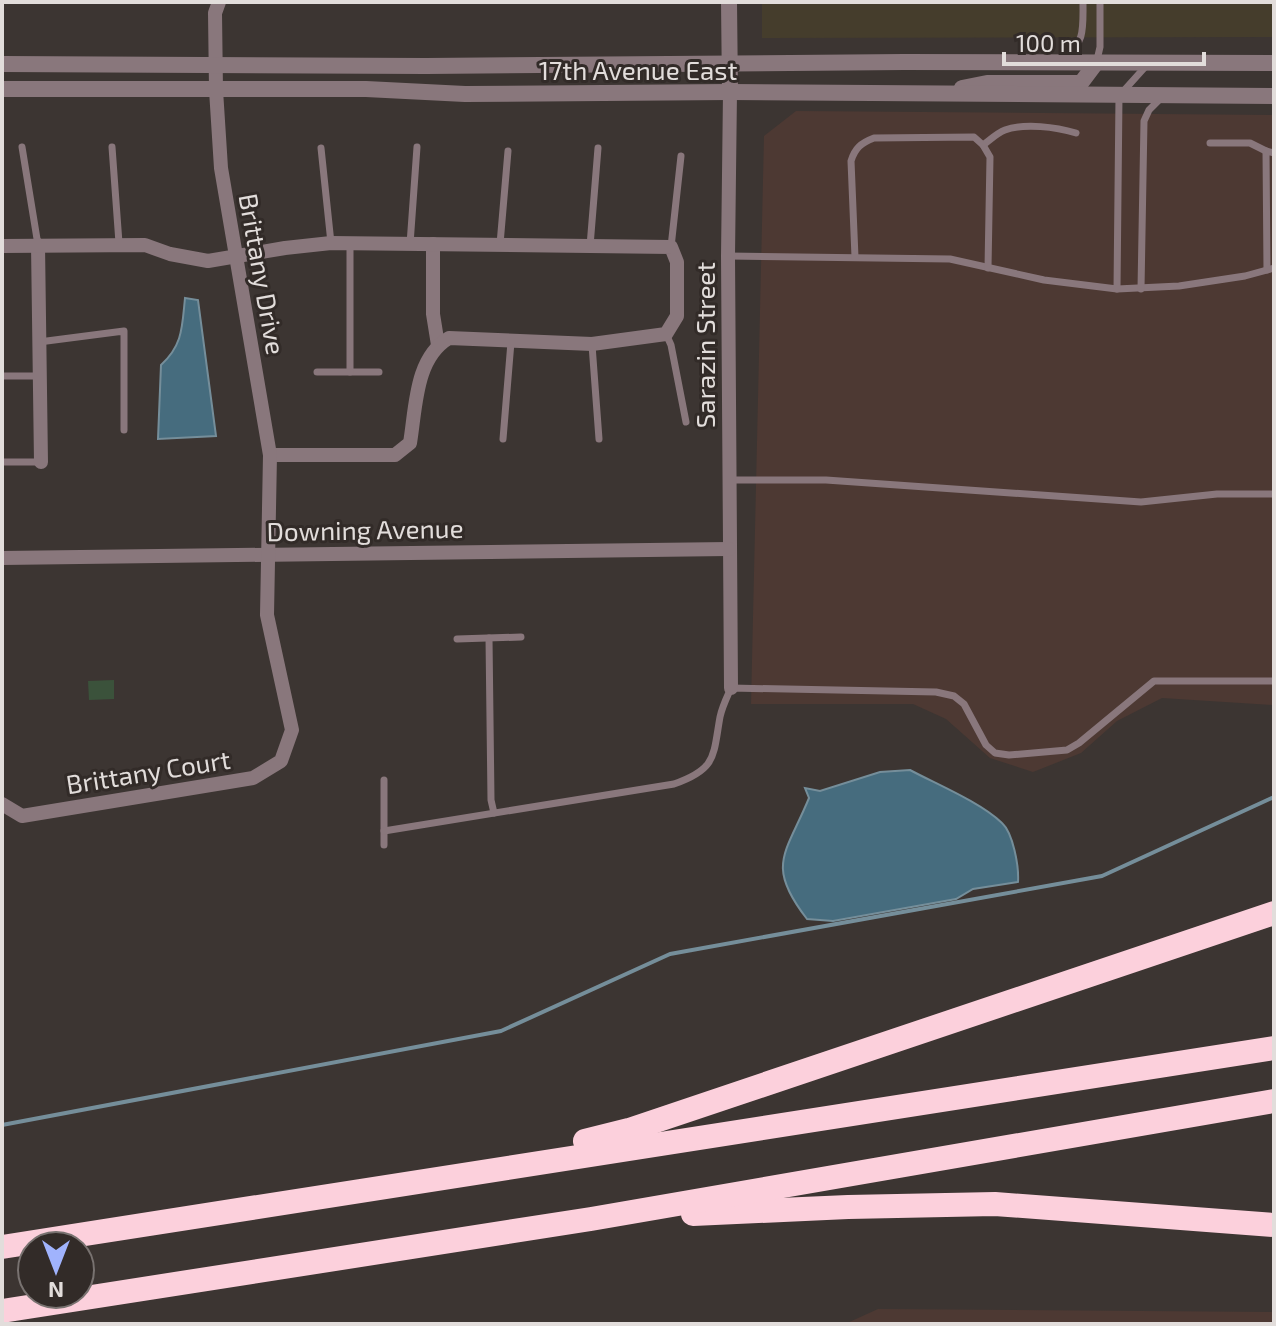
<svg xmlns="http://www.w3.org/2000/svg" width="1276" height="1326" viewBox="0 0 1276 1326" font-family="'Exo 2',sans-serif">
<rect width="100%" height="100%" fill="#3c3532"/>
<g fill="#4d3933">
<path d="M 796,111 L 1274,115 L 1274,705 L 1162,698 L 1117,721 L 1081,753 L 1033,772 L 990,758 L 946,719 L 913,704 L 751,704 L 764,136 Z"/>
<path d="M 878,1309 L 1274,1312 L 1274,1324 L 845,1324 Z"/>
</g>
<path fill="#453d2c" d="M 762,2 L 1274,2 L 1274,37 L 762,38 Z"/>
<path fill="#3b523b" d="M 114,680 L 114,699 L 89,700 L 88,681 Z"/>
<g fill="#466c7e" stroke="#758e9a" stroke-width="2">
<path d="M 185,298 L 198,300 L 216,436 L 158,439 L 161,365 C 183,345 182,327 185,298 Z"/>
<path d="M 910,770 C 936,784 980,802 1002,823 C 1013,833 1019,866 1018,882 L 973,889 L 956,899 L 833,921 L 807,919 C 765,865 786,854 809,798 L 805,788 L 820,791 L 880,772 Z"/>
</g>
<g fill="none" stroke-linecap="round" stroke-linejoin="round">
<path stroke="#758e9a" stroke-width="4" d="M 2,1125 L 501,1031 L 670,954 L 1102,876 L 1274,797"/>
<g stroke="#89777c" stroke-width="7">
<path d="M 1097,60 L 1100,47 L 1100,2"/>
<path d="M 1064,61 C 1085,40 1083,31 1083,2"/>
<path d="M 1210,143 L 1250,143 L 1266,151"/>
<path d="M 983,145 C 990,140 997,133 1005,130 C 1025,123 1056,127 1076,133"/>
<path d="M 22,147 L 38,245"/>
<path d="M 112,147 L 119,243"/>
<path d="M 321,148 L 331,243"/>
<path d="M 350,243 L 350,372 L 379,372"/>
<path d="M 410,244 L 417,147"/>
<path d="M 500,244 L 508,151"/>
<path d="M 590,246 L 598,148"/>
<path d="M 671,247 L 681,156"/>
<path d="M 728,256 L 950,259 L 1044,280 L 1117,289 L 1179,286 L 1245,276 L 1274,268"/>
<path d="M 855,257 L 851,161 C 855,148 861,143 874,138 L 974,137 L 983,145 L 990,157 L 988,268"/>
<path d="M 1267,270 L 1266,151 L 1274,153"/>
<path d="M 1117,289 L 1119,96 L 1146,66"/>
<path d="M 1141,289 L 1144,121 L 1149,110 L 1162,97"/>
<path d="M 666,334 L 671,345 L 686,422"/>
<path d="M 39,342 L 124,331 L 124,430"/>
<path d="M 592,345 L 599,439"/>
<path d="M 317,372 L 350,372"/>
<path d="M 2,376 L 40,376"/>
<path d="M 503,439 L 511,342"/>
<path d="M 2,462 L 40,462"/>
<path d="M 729,480 L 826,480 L 1141,502 L 1217,494 L 1274,494"/>
<path d="M 489,638 L 491,800 L 494,813"/>
<path d="M 457,639 L 521,637"/>
<path d="M 384,780 L 384,845"/>
<path d="M 384,831 L 674,784 C 717,769 713,756 720,717 C 722,707 727,697 731,688 L 936,692 L 954,696 L 964,704 L 986,745 L 995,753 L 1009,755 L 1067,750 L 1079,743 L 1154,681 L 1274,681"/>
</g>
<g stroke="#89777c" stroke-width="14">
<path d="M 730,92 L 728,256 L 731,688"/>
<path d="M 433,244 L 433,314 L 438,345"/>
<path d="M 38,245 L 41,462"/>
<path d="M 2,246 L 145,245 L 170,254 L 208,261 L 285,248 L 331,243 L 671,247 L 677,262 L 677,316 L 666,334 L 592,344 L 449,338 C 415,358 416,407 410,443 L 395,455 L 270,455"/>
<path d="M 2,558 L 729,549"/>
<path d="M 2,804 L 22,816 L 253,778 L 281,761 L 292,730 L 267,615 L 270,455 L 221,168 L 216,90 L 215,13 L 219,2"/>
</g>
<g stroke="#89777c" stroke-width="16">
<path d="M 729,2 L 730,92"/>
<path d="M 2,64 L 426,66 L 904,62 L 1274,63"/>
<path d="M 962,88 L 987,83 L 1081,83 L 1096,63"/>
<path d="M 2,89 L 366,89 L 465,94 L 730,92 L 1274,96"/>
</g>
<g stroke="#fcd0dc" stroke-width="24">
<path d="M 585,1141 L 629,1130 L 1274,913"/>
<path d="M 693,1214 L 848,1207 L 995,1204 L 1274,1225"/>
<path d="M 2,1247 L 1274,1048"/>
<path d="M 2,1311 L 591,1219 L 1274,1101"/>
</g>
</g>
<g text-anchor="middle" dominant-baseline="central" stroke-width="6" stroke-linejoin="round" paint-order="stroke">
<g font-size="26" fill="#e2dddb" stroke="#322b28">
<text x="638" y="69">17th Avenue East</text>
<text transform="translate(263 274) rotate(80)">Brittany Drive</text>
<text transform="translate(704 345) rotate(-90)">Sarazin Street</text>
<text transform="translate(365 529) rotate(-1)">Downing Avenue</text>
<text transform="translate(148 771) rotate(-9)">Brittany Court</text>
</g>
</g>
<rect width="1276" height="1326" fill="none" stroke="#e2dddb" stroke-width="8"/>
<g transform="translate(56 1270) rotate(180)"><circle r="38" fill="#322b28" stroke="#787270" stroke-width="2"/>
<path d="M0-6L14 30L0 20L-14 30Z" fill="#a0b3fd"/>
<text y="-12" font-size="22" font-weight="bold" text-anchor="middle" fill="#e2dddb">N</text>
</g>
<path d="M1004 52v12h200v-12" fill="none" stroke="#e2dddb" stroke-width="4"/>
<text x="1016" y="52" font-size="24" fill="#e2dddb" stroke="#322b28" stroke-width="6" paint-order="stroke">100 m</text>
</svg>
